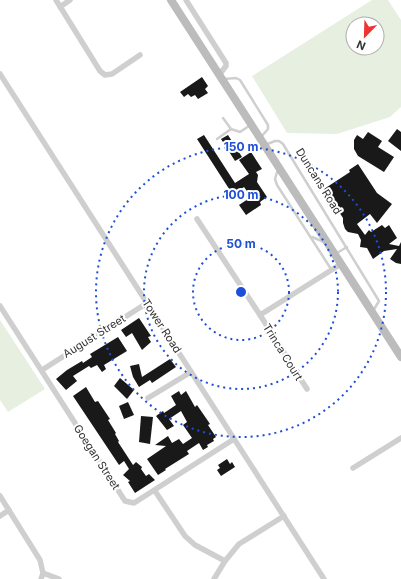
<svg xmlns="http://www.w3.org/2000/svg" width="401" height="579" viewBox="0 0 401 579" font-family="Inter,sans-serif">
<rect width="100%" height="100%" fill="#fff"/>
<g fill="#e7efe1" fill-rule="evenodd">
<path d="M 372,0 L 388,0 L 401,20 L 401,107 L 390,117 L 337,134 L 287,133 L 252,76 ZM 353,24 L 377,24 L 377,48 L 353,48 Z"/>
<path d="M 0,320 L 45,389 L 8,412 L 0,400 Z"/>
</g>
<g fill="#191919">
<path d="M 202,77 L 208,86 L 205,89 L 208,93 L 198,99 L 195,95 L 191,97 L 188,94 L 184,97 L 180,92 Z"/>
<path d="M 397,129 L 401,132 L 401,151 L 388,141 Z"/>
<path d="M 368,132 L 382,141 L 378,147 L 394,157 L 384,172 L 358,156 L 354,149 L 354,140 L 357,135 L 363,139 Z"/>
<path d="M 204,135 L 235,183 L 249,174 L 239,160 L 251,152 L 262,169 L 256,172 L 258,175 L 257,182 L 267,197 L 260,202 L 261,205 L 246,215 L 239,205 L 251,197 L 244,187 L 233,195 L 197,139 Z"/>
<path d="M 228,135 L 242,157 L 235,161 L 221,139 Z"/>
<path d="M 358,164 L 377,193 L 392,204 L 377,223 L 370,214 L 357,224 L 365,235 L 369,230 L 371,232 L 382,225 L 385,228 L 389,225 L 397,238 L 389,244 L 399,246 L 401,242 L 401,264 L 396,263 L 390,259 L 397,249 L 384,251 L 373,259 L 367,248 L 360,247 L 361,240 L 358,234 L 348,232 L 345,229 L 343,223 L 343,218 L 324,189 L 350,172 L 349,170 Z"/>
<path d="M 139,318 L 151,336 L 148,337 L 151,342 L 142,350 L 132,333 L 126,337 L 121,330 Z"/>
<path d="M 118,337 L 127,351 L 104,365 L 106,369 L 102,372 L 97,365 L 91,368 L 89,366 L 73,376 L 77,381 L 66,390 L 56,379 L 67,370 L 82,361 L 83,363 L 92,357 L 90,354 Z"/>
<path d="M 170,359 L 176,367 L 152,383 L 150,380 L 139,387 L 133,377 L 130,366 L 139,364 L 142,377 Z"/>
<path d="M 120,378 L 134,390 L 127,399 L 114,386 Z"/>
<path d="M 86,387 L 95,402 L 98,401 L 110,419 L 108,420 L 116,433 L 115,434 L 119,441 L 118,442 L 133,465 L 136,462 L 142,467 L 141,469 L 146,476 L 149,474 L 155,480 L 135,493 L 128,482 L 130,481 L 123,475 L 129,469 L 124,461 L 119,465 L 73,396 Z"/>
<path d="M 179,391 L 181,395 L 186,391 L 195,407 L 197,405 L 208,421 L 210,424 L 208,425 L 216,437 L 213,439 L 214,441 L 207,445 L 208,447 L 203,450 L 199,443 L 187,451 L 189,454 L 165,469 L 166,470 L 158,475 L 147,459 L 166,446 L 155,445 L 168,436 L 172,443 L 179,439 L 183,444 L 192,438 L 183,425 L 187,422 L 181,411 L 169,419 L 174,426 L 167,430 L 156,416 L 163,411 L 164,413 L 176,405 L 171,396 Z"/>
<path d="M 128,402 L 134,415 L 124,419 L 119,406 Z"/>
<path d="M 141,416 L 153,417 L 150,444 L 139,442 Z"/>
<path d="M 227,459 L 230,464 L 232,462 L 235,467 L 221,476 L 217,470 L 220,468 L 218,465 Z"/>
</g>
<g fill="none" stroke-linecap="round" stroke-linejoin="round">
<g stroke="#cfcfcf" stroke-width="2.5">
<path d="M 224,79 L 236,78 L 240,80 L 268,125 L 268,129 L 261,137"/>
<path d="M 223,118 L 231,129"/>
<path d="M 217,139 L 231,129 L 240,132 L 249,126"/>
<path d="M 265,145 L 275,141 L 279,141 L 283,144 L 379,301 L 373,311"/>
<path d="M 278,169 L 275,179 L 277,185 L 331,269"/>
<path d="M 312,237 L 324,242"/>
<path d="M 337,253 L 347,247"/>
</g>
<g stroke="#cfcfcf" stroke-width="5.5">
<path d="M 56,0 L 100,71 L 105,75 L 112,74 L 140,55"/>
<path d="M 186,0 L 226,63 L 226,66 L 219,75"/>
<path d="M 60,7 L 70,0"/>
<path d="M 0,74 L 324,579"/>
<path d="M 197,219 L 260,315 L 341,264"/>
<path d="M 0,306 L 125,501 L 134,503 L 234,439"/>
<path d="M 260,315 L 307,389"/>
<path d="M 42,370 L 147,303"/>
<path d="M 148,398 L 191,372"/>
<path d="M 353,468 L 401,438"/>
<path d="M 155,491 L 185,536 L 195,545 L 225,561"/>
<path d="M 0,496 L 40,560 L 43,573 L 41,579"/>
<path d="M 0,516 L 9,510"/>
<path d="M 43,573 L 59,579"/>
<path d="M 214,579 L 225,561 L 239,544 L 284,516"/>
</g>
<path stroke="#bcbcbc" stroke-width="8" d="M 171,0 L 401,357"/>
</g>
<g fill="none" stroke="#1d4ed8" stroke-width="2" stroke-dasharray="2 4">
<circle cx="241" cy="292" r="48"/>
<circle cx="241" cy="292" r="97"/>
<circle cx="241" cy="292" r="145"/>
</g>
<g text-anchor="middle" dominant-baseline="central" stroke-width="4" stroke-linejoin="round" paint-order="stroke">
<g font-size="11" fill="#323232" stroke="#fff">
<text transform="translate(319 181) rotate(58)">Duncans Road</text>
<text transform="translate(162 326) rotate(57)">Tower Road</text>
<text transform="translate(94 336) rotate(-32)">August Street</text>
<text transform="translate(283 352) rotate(58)">Trinca Court</text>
<text transform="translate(97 457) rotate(57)">Goegan Street</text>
</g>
</g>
<circle cx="241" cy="292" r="6" fill="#1d4ed8" stroke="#fff" stroke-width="2"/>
<g font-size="12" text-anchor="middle" font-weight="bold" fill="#1d4ed8" stroke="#fff" stroke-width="4" stroke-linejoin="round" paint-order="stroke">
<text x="241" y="151">150 m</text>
<text x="241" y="199">100 m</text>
<text x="241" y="248">50 m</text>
</g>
<g transform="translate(365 36) rotate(203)"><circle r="19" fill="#ffffff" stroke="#adadad"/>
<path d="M0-3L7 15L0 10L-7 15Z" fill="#ed3431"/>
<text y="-6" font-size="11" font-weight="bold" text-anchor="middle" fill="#323232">N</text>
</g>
</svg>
